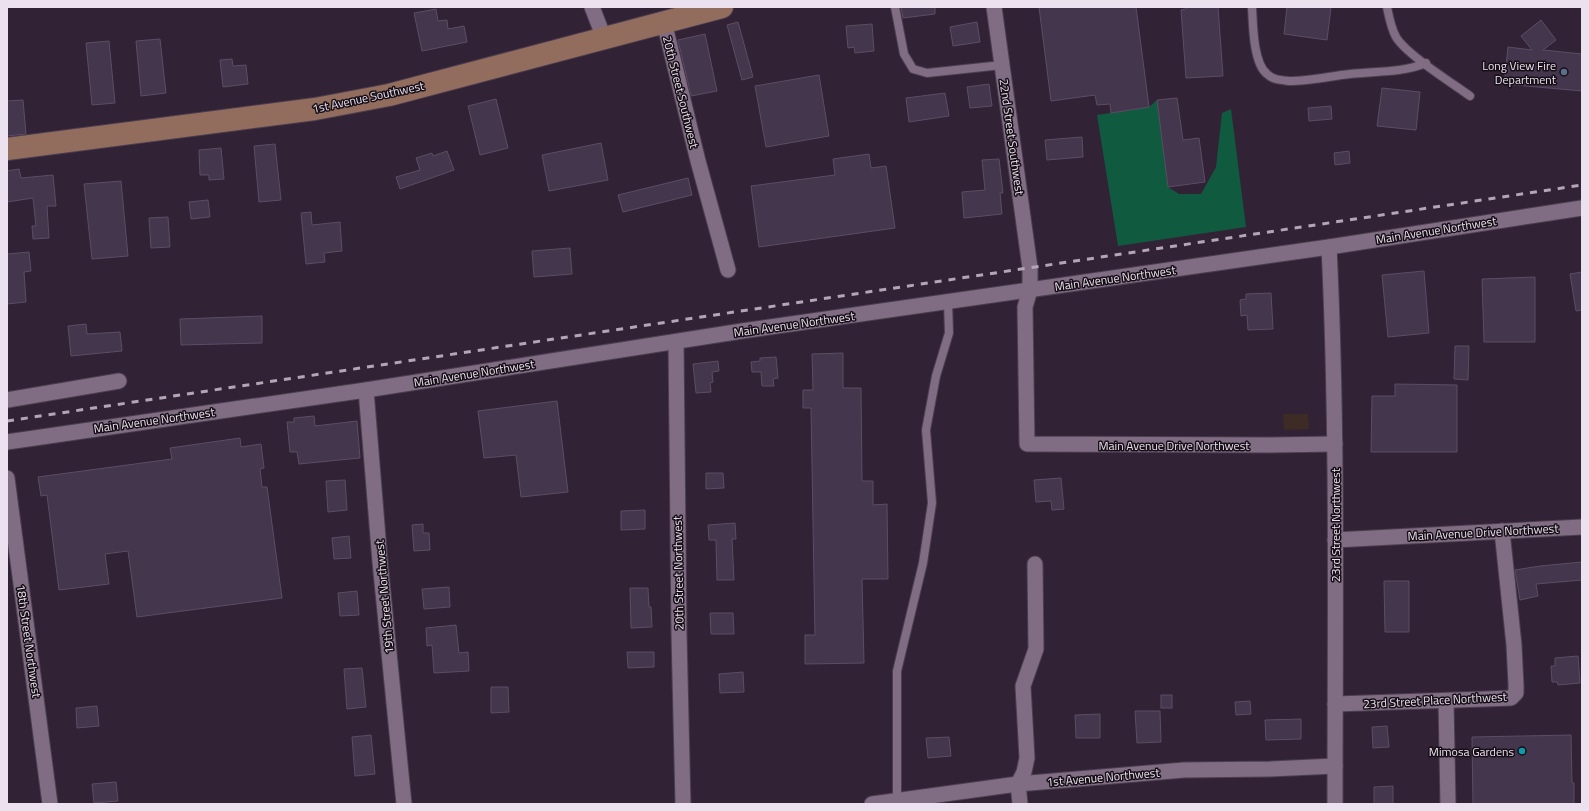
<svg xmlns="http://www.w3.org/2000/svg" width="1589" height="811" viewBox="0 0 1589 811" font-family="'Titillium Web',sans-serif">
<rect width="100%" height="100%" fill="#322236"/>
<path fill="#3e2b25" d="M 1283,414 L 1308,414 L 1309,429 L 1284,430 Z"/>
<path fill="#105a3f" d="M 1157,100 L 1168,187 L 1179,194 L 1201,194 L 1216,167 L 1222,113 L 1231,109 L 1246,227 L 1118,246 L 1097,115 L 1149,107 Z"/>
<g fill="#44364c" stroke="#5c4d64">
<path d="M 901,7 L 935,7 L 935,14 L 903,18 Z"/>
<path d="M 1039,7 L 1136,7 L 1149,107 L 1111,113 L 1110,104 L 1097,105 L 1095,95 L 1051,101 Z"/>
<path d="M 1186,7 L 1218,7 L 1223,76 L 1186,78 L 1181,10 L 1186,9 Z"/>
<path d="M 1287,7 L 1331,7 L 1327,40 L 1284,34 Z"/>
<path d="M 436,9 L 438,21 L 447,20 L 448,29 L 464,26 L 467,42 L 422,51 L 414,13 Z"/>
<path d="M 1541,20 L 1556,40 L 1543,50 L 1582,54 L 1582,91 L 1504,84 L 1508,47 L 1532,50 L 1521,36 Z"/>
<path d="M 738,22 L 753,77 L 742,80 L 727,25 Z"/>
<path d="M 977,22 L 980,42 L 953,46 L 950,27 Z"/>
<path d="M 872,24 L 874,51 L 855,53 L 854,47 L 848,48 L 846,26 Z"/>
<path d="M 705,34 L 717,91 L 691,96 L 678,40 Z"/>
<path d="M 160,39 L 166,93 L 141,96 L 136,41 Z"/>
<path d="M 109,41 L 115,103 L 92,105 L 86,43 Z"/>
<path d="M 232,59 L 233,66 L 246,65 L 248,84 L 223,87 L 220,60 Z"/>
<path d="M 819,75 L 829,136 L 766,147 L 755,86 Z"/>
<path d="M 989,84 L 992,106 L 970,108 L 967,87 Z"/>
<path d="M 1382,88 L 1420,92 L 1416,130 L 1377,126 Z"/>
<path d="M 945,93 L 949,116 L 909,122 L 906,98 Z"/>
<path d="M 1177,98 L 1183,140 L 1199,138 L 1205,182 L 1168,187 L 1157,100 Z"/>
<path d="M 496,99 L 508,148 L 480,155 L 468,106 Z"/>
<path d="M 23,100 L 26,134 L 7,136 L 7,101 Z"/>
<path d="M 1331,106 L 1332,119 L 1309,121 L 1308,108 Z"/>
<path d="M 1082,137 L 1083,157 L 1047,160 L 1045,140 Z"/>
<path d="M 601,143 L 608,180 L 549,191 L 542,155 Z"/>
<path d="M 275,144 L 281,200 L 259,202 L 254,146 Z"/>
<path d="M 221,148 L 224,179 L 209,180 L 209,175 L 200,175 L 199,150 Z"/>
<path d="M 447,151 L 454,170 L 400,189 L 396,177 L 420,170 L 416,158 L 432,153 L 433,156 Z"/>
<path d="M 1349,151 L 1350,163 L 1335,165 L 1334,153 Z"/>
<path d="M 869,154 L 871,168 L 886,166 L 895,228 L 759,247 L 751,186 L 835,175 L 833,159 Z"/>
<path d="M 999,159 L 1003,193 L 1000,193 L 1002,214 L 964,218 L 962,192 L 985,190 L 982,160 Z"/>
<path d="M 19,169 L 21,178 L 53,175 L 56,206 L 47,206 L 49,238 L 33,239 L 32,226 L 36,226 L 33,198 L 7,202 L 7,171 Z"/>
<path d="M 688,178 L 692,195 L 623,212 L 618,195 Z"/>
<path d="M 121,181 L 128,256 L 92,259 L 84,184 Z"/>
<path d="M 208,200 L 210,217 L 191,219 L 189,202 Z"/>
<path d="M 311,212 L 312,225 L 340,222 L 342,251 L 324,253 L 325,262 L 306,264 L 301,213 Z"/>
<path d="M 168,217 L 170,247 L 151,248 L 149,218 Z"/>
<path d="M 570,248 L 572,274 L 534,277 L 532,251 Z"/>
<path d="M 29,252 L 31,271 L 24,272 L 26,302 L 7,304 L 7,254 Z"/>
<path d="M 1424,271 L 1429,333 L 1388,337 L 1382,275 Z"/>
<path d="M 1582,272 L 1582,310 L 1576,311 L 1570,274 Z"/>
<path d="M 1535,277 L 1535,342 L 1484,342 L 1482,279 Z"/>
<path d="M 1271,293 L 1273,329 L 1248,330 L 1247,315 L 1241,316 L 1240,300 L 1246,299 L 1246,294 Z"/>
<path d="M 262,316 L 262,343 L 181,345 L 180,319 Z"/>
<path d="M 86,324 L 87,334 L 120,332 L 122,351 L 71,356 L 68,326 Z"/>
<path d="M 1455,346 L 1469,346 L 1468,380 L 1454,379 Z"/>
<path d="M 843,353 L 843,388 L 861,388 L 862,481 L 873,481 L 873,505 L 887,504 L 888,579 L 862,579 L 864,663 L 805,664 L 805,635 L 815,635 L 811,408 L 803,408 L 803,390 L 813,390 L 812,354 Z"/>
<path d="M 776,357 L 778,378 L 773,379 L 774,386 L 762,386 L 761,372 L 752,372 L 751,362 L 760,361 L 760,358 Z"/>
<path d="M 718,361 L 719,371 L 712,372 L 713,382 L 710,383 L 711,392 L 696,393 L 693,364 Z"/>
<path d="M 1395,384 L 1457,385 L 1457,452 L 1371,452 L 1372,396 L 1395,396 Z"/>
<path d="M 557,401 L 568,492 L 521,497 L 516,455 L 484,458 L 478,411 Z"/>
<path d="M 314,416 L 315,426 L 357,421 L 360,458 L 299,464 L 297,452 L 290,452 L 287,422 L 294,422 L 294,418 Z"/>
<path d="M 240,438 L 241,447 L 261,444 L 264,468 L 260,469 L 262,487 L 267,487 L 282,598 L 137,617 L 128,551 L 105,554 L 109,584 L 59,590 L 47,495 L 41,496 L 38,477 L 172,459 L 170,448 Z"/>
<path d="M 706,473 L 723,473 L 724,488 L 706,489 Z"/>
<path d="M 1061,478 L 1064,509 L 1052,510 L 1051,501 L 1036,502 L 1034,480 Z"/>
<path d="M 345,480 L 347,510 L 328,512 L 326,481 Z"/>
<path d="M 645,510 L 645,529 L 621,530 L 621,511 Z"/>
<path d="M 735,523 L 736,539 L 732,539 L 734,580 L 717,580 L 716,540 L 709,540 L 708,525 Z"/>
<path d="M 423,524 L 423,533 L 429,533 L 430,550 L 414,551 L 412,525 Z"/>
<path d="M 349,536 L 351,558 L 334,559 L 332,538 Z"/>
<path d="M 1582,562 L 1582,580 L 1536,584 L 1538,596 L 1520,600 L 1515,570 L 1540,566 Z"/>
<path d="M 1384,581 L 1409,581 L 1409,632 L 1385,632 Z"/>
<path d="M 449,587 L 450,607 L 424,609 L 422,589 Z"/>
<path d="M 630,588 L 648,588 L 649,607 L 651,607 L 652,627 L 631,628 Z"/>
<path d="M 357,591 L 359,615 L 340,616 L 338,593 Z"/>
<path d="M 710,613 L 733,613 L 734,634 L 711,634 Z"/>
<path d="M 456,625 L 459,653 L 468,652 L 469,671 L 434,673 L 432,645 L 427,646 L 426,628 Z"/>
<path d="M 627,652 L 654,652 L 654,667 L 628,668 Z"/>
<path d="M 1578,656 L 1580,683 L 1558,685 L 1557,682 L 1552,682 L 1551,666 L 1555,666 L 1555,658 Z"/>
<path d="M 362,668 L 366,707 L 347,709 L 344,669 Z"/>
<path d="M 743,672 L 744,692 L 720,693 L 719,674 Z"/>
<path d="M 491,687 L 508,687 L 509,712 L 491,713 Z"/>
<rect x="1161" y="695" width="11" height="13"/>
<path d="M 1250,701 L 1251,714 L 1236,715 L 1235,702 Z"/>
<path d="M 97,706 L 99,726 L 77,728 L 76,708 Z"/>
<path d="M 1135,711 L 1160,711 L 1161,742 L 1137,743 Z"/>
<path d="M 1100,714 L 1100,738 L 1076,738 L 1075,715 Z"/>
<path d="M 1301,719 L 1301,739 L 1266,740 L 1265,720 Z"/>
<path d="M 1387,726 L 1389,747 L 1373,748 L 1372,727 Z"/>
<path d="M 371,735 L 375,774 L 355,776 L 352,737 Z"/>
<path d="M 1571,735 L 1572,783 L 1574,783 L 1574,804 L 1473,804 L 1472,737 Z"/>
<path d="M 949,737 L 951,756 L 928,758 L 926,738 Z"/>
<path d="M 116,782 L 118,801 L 94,803 L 92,784 Z"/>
<path d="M 1393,786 L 1393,804 L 1374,804 L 1374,787 Z"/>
</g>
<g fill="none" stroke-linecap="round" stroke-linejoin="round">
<defs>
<g id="service">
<path d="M 895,7 L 904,54 L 913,69 L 927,73 L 1002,65"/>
<path d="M 1252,7 C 1253,24 1253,63 1267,74 C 1273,80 1281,80 1290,81 C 1309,81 1331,76 1350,74 C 1376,71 1402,73 1426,63"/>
<path d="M 1387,7 C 1389,17 1391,28 1396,37 C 1406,54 1452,83 1470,96"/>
<path d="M 897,800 L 897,671 L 923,563 L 932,503 L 926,430 L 936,376 L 949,333 L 948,302"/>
</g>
<g id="minor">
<path d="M 592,7 L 604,38"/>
<path d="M 994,7 L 1030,268 L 1030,290 L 1025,307 L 1027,444 L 1270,445 L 1335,444"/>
<path d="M 664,22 L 698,161 L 728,270"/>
<path d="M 1329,247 C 1338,432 1335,618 1335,804"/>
<path d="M 676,342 L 679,633 L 683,804"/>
<path d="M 366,390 L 380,562 L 404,804"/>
<path d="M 7,400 L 119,381"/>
<path d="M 7,442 L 366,390 L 742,331 L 1329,247 L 1582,208"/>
<path d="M 7,478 L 50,804"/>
<path d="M 1335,540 L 1582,527"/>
<path d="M 1446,701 L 1448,804"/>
<path d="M 1335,704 L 1485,699 L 1511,698 L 1516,693 L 1516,685 L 1514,645 L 1502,531"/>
<path d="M 872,804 L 1018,784 L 1184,770 L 1270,769 L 1335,766"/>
<path d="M 1020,804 L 1018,784 L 1024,772 L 1027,758 L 1023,686 L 1036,649 L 1035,564"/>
</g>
<path id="secondary" d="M 7,149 L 315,109 L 389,95 L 722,7"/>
</defs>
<use href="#service" stroke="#4c3e4f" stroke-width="10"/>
<use href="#minor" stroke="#4c3e4f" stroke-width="17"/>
<use href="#secondary" stroke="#4c3e4f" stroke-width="24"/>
<use href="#service" stroke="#806d84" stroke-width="8"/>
<use href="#minor" stroke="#806d84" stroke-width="15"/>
<use href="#secondary" stroke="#926d5d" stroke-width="22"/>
<path stroke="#b3a6b5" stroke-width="3" stroke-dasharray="7 7" stroke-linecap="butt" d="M 7,421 L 1582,185"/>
</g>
<circle fill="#5c6f8a" stroke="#160f17" stroke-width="1.5" cx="1564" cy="72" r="4"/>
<circle fill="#0f9aa8" stroke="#160f17" stroke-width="1.5" cx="1522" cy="751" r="4"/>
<g text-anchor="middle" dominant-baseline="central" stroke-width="3" stroke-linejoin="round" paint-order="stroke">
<g font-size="12" fill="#ece1ee" stroke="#160f17" text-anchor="end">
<text x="1556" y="65">Long View Fire<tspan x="1556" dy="14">Department</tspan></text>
<text x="1514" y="751">Mimosa Gardens</text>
</g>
<g font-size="12" fill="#ece1ee" stroke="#160f17">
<text transform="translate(681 92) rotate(76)">20th Street Southwest</text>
<text transform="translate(368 97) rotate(-12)">1st Avenue Southwest</text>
<text transform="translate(1012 137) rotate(82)">22nd Street Southwest</text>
<text transform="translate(1436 230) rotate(-9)">Main Avenue Northwest</text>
<text transform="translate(1115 278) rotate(-8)">Main Avenue Northwest</text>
<text transform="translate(794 324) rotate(-8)">Main Avenue Northwest</text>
<text transform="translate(474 373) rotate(-9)">Main Avenue Northwest</text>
<text transform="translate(154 420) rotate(-8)">Main Avenue Northwest</text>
<text x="1174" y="445">Main Avenue Drive Northwest</text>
<text transform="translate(1335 525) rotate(-90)">23rd Street Northwest</text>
<text transform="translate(1483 532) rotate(-3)">Main Avenue Drive Northwest</text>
<text transform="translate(678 573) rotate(-91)">20th Street Northwest</text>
<text transform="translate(384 597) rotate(-95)">19th Street Northwest</text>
<text transform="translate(29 641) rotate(82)">18th Street Northwest</text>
<text transform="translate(1435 700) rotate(-3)">23rd Street Place Northwest</text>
<text transform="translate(1103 777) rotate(-5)">1st Avenue Northwest</text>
</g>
</g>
<rect width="1589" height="811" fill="none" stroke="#ece1ee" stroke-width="16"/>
</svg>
